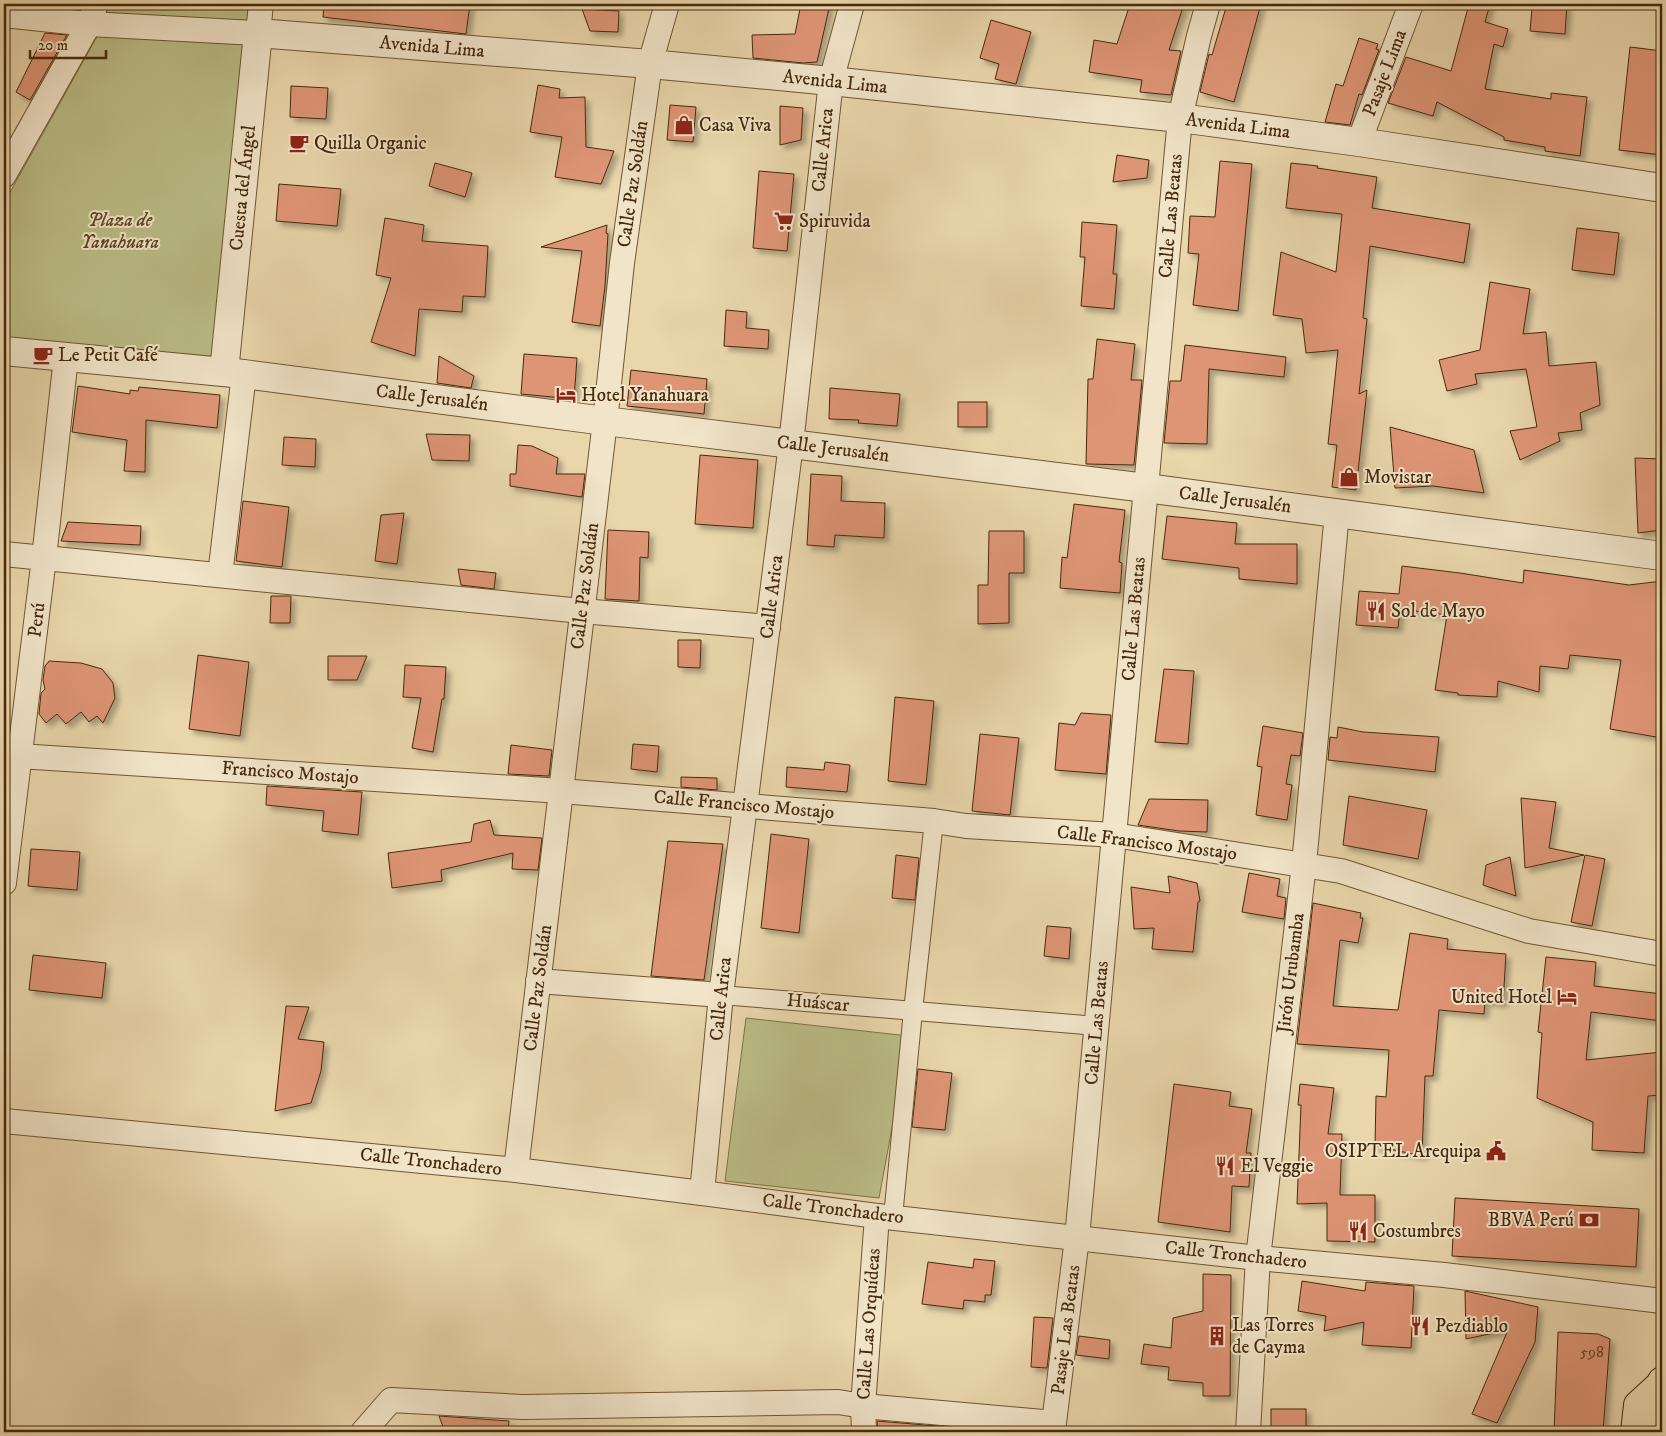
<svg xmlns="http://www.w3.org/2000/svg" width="1666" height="1436" viewBox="0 0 1666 1436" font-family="'IM FELL DW Pica',serif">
<defs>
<filter id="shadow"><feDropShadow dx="4.5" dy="4.5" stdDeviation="2.5" flood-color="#0004"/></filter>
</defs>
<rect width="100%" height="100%" fill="#e9d6ab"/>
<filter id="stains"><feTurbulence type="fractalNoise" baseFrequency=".004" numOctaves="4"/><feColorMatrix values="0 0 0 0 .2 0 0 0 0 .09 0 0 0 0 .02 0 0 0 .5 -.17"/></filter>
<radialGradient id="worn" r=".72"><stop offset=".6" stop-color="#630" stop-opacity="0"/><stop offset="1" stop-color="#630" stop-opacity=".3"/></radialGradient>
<g fill="#bbbc86" stroke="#807348">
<path d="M 106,4 L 262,4 L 261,21 L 104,16 Z"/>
<path d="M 99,33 L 264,38 L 219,357 L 4,338 L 4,203 Z"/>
<path d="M 746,1018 L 909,1036 L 879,1198 L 725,1181 Z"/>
</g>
<g fill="#de9576" stroke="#462a0b" filter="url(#shadow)">
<path d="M 324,4 L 470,4 L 466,34 L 323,17 Z"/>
<path d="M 801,4 L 830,4 L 817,62 L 803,63 L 753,58 L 752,35 L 795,34 Z"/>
<path d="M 1130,4 L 1184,4 L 1169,50 L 1181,51 L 1171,95 L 1140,92 L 1142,80 L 1089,72 L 1094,40 L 1117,44 Z"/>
<path d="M 1227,4 L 1261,4 L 1234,102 L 1200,92 L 1209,54 L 1212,55 Z"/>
<path d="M 1469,4 L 1490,4 L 1485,22 L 1508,29 L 1503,47 L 1494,44 L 1485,89 L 1551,99 L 1551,93 L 1587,97 L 1580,156 L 1545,151 L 1545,147 L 1504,140 L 1504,137 L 1437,102 L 1433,116 L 1388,103 L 1406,57 L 1451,71 Z"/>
<path d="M 1548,4 L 1567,4 L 1565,34 L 1530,31 L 1532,8 L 1545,9 Z"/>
<path d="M 582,9 L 619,11 L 618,32 L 590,31 Z"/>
<path d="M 991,20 L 1031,32 L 1016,84 L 995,79 L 999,64 L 980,58 Z"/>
<path d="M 45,33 L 67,35 L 30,100 L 16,92 Z"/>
<path d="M 1359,38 L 1378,44 L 1376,49 L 1379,50 L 1362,95 L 1359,94 L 1350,125 L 1325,122 L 1336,84 L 1343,86 Z"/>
<path d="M 1630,47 L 1662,51 L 1662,155 L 1619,150 Z"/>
<path d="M 538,85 L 560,89 L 559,98 L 585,97 L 586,147 L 614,151 L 601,184 L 555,177 L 562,137 L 530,132 Z"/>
<path d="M 291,86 L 328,88 L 326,119 L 290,117 Z"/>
<path d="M 670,105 L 696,107 L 693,142 L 667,140 Z"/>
<path d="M 780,106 L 803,108 L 801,140 L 780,145 Z"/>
<path d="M 1117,155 L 1149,160 L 1147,178 L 1113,182 Z"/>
<path d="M 1220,161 L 1252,164 L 1238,311 L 1193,305 L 1199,254 L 1188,253 L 1190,216 L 1215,217 Z"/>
<path d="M 435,163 L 472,173 L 465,197 L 429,186 Z"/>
<path d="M 1291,163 L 1318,166 L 1317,168 L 1377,177 L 1372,208 L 1470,224 L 1464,263 L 1370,246 L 1363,318 L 1367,319 L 1359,394 L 1367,390 L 1356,490 L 1332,487 L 1337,445 L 1328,444 L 1338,350 L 1306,353 L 1302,319 L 1273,315 L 1281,252 L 1336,272 L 1342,214 L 1286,208 Z"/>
<path d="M 759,171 L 794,174 L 787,251 L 753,248 Z"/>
<path d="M 279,184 L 341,189 L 337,226 L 276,221 Z"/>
<path d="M 385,218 L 424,225 L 422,241 L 488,246 L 485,297 L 463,296 L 462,312 L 419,309 L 415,356 L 371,342 L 391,278 L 376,275 Z"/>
<path d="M 1082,222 L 1117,225 L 1113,274 L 1117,274 L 1114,309 L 1081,306 L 1085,257 L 1080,257 Z"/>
<path d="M 607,225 L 606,233 L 608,234 L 605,286 L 600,326 L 572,322 L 582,251 L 541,247 Z"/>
<path d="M 1577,228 L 1619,233 L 1614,275 L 1572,270 Z"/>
<path d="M 1490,282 L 1530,289 L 1523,334 L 1546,332 L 1549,366 L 1596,362 L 1600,405 L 1580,413 L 1582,430 L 1558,433 L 1560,441 L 1520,460 L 1510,431 L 1537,427 L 1526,369 L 1475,374 L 1477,384 L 1447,391 L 1439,360 L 1480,350 Z"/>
<path d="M 726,310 L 747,312 L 746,328 L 769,330 L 768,349 L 724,346 Z"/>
<path d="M 1097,339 L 1135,344 L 1131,380 L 1142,380 L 1134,465 L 1086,464 L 1088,379 L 1093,379 Z"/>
<path d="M 1185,345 L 1286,357 L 1284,377 L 1209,369 L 1207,444 L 1164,443 L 1170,381 L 1181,381 Z"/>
<path d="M 524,354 L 577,358 L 574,399 L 521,394 Z"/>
<path d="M 439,356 L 474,376 L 471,388 L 437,383 Z"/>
<path d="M 631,370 L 707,379 L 704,414 L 627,406 Z"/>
<path d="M 78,386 L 130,394 L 130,390 L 138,391 L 139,387 L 220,395 L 217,428 L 146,420 L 145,472 L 124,471 L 127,440 L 72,432 Z"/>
<path d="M 830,388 L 900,394 L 897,426 L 858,423 L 859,420 L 829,419 Z"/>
<rect x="958" y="402" width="29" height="25"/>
<path d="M 1390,427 L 1474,450 L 1484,493 L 1433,486 L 1395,488 Z"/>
<path d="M 426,434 L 470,435 L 469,461 L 432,460 Z"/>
<path d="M 284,437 L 316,439 L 315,467 L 282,465 Z"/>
<path d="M 518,445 L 532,446 L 558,458 L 556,474 L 585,474 L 582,497 L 510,486 L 510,474 L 516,474 Z"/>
<path d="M 700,455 L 758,460 L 753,528 L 695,524 Z"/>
<path d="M 1635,458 L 1662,459 L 1661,530 L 1638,533 Z"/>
<path d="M 811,474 L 842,476 L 841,501 L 885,503 L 884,538 L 835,535 L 834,547 L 807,545 Z"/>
<path d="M 243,501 L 289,507 L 282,567 L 236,561 Z"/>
<path d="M 1074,504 L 1125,510 L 1119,562 L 1122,563 L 1120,593 L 1060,588 L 1062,557 L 1067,558 Z"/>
<path d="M 404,513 L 397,564 L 375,561 L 381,515 Z"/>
<path d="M 1167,516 L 1237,523 L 1235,544 L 1297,544 L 1297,584 L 1239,579 L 1239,568 L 1162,559 Z"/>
<path d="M 68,522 L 141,526 L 140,545 L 61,541 Z"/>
<path d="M 608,530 L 649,532 L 648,558 L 640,557 L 639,601 L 605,599 Z"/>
<path d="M 989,531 L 1024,531 L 1024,573 L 1009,573 L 1009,623 L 978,624 L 978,585 L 988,585 Z"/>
<path d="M 1402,566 L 1460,573 L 1523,583 L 1524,570 L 1629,585 L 1662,581 L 1662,738 L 1610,729 L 1621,660 L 1570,655 L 1568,669 L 1540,666 L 1539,692 L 1498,681 L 1497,697 L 1458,695 L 1458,693 L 1435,690 L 1447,615 L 1400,609 L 1398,628 L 1356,625 L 1359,591 L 1399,594 Z"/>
<path d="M 458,569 L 496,573 L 494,589 L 461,585 Z"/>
<path d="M 271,596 L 291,596 L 290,623 L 270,623 Z"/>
<path d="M 678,640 L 701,640 L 700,668 L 678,667 Z"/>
<path d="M 198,655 L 249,662 L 240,736 L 189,729 Z"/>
<path d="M 328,656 L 367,656 L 357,680 L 328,680 Z"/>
<path d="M 49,661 L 81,663 L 102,669 L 113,683 L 115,698 L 103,723 L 97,716 L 89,722 L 81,712 L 66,724 L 57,714 L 46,723 L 39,714 L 41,693 L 45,689 L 43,680 L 45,666 Z"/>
<path d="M 405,665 L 446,667 L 444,699 L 442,699 L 433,752 L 412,748 L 421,698 L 403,697 Z"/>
<path d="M 1164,669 L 1194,671 L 1188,744 L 1155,742 Z"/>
<path d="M 895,697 L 934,701 L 926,785 L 888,781 Z"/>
<path d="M 1081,713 L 1111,715 L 1106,774 L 1055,770 L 1059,723 L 1075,725 Z"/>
<path d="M 1263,726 L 1303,733 L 1300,756 L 1291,755 L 1286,784 L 1292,785 L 1287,820 L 1256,815 L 1262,767 L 1257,766 Z"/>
<path d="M 1338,727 L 1363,732 L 1439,737 L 1435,772 L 1328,760 L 1330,737 L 1337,738 Z"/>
<path d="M 980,734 L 1019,738 L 1010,815 L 972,811 Z"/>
<path d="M 633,744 L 659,746 L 657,772 L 631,769 Z"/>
<path d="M 511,745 L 552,750 L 549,776 L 508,774 Z"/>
<path d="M 825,762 L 850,765 L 847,792 L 786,787 L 787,767 L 824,770 Z"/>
<path d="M 681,777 L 717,778 L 717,790 L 681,787 Z"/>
<path d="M 267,786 L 362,792 L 358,835 L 322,831 L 324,811 L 266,805 Z"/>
<path d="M 1349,796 L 1427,810 L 1418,859 L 1343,845 Z"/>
<path d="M 1521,798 L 1556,802 L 1549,848 L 1584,855 L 1525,868 Z"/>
<path d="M 1149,799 L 1208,800 L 1207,832 L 1179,831 L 1138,825 Z"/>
<path d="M 490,820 L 494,835 L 542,838 L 538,870 L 512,869 L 513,853 L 441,870 L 442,881 L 392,888 L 388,853 L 471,842 L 474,824 Z"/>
<path d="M 771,834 L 809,839 L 799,933 L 761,928 Z"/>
<path d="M 668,841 L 723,844 L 704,980 L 651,976 Z"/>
<path d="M 31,849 L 80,852 L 77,890 L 28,886 Z"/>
<path d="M 896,855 L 919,858 L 915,900 L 892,898 Z"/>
<path d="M 1585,855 L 1605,859 L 1592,926 L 1571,922 Z"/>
<path d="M 1510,857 L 1516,896 L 1483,885 L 1486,865 Z"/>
<path d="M 1249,873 L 1280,879 L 1277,896 L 1286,898 L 1284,919 L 1242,912 Z"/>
<path d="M 1168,876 L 1197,883 L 1200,901 L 1198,902 L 1193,952 L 1152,949 L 1154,928 L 1134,929 L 1131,887 L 1170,893 Z"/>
<path d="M 1313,903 L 1361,913 L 1360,918 L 1363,918 L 1358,943 L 1340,940 L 1333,1006 L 1398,1010 L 1410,933 L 1448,939 L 1447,949 L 1506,954 L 1503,1003 L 1485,1001 L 1484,1014 L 1439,1010 L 1433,1076 L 1425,1076 L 1422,1156 L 1375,1146 L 1376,1096 L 1386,1097 L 1389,1050 L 1297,1044 Z"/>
<path d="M 1047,926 L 1071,928 L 1069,959 L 1044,956 Z"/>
<path d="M 33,955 L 106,963 L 102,998 L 29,990 Z"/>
<path d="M 1546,957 L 1596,962 L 1594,986 L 1662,994 L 1662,1021 L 1591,1012 L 1586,1060 L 1662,1052 L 1662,1095 L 1648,1096 L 1644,1153 L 1592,1150 L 1593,1122 L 1537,1098 L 1542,1033 L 1538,1032 Z"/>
<path d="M 286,1006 L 309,1007 L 298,1039 L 324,1042 L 321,1071 L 311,1103 L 275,1111 Z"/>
<path d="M 918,1069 L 952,1073 L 945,1130 L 912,1127 Z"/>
<path d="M 1174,1084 L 1231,1092 L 1229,1106 L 1252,1109 L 1246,1153 L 1251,1153 L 1249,1187 L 1232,1186 L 1230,1232 L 1158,1222 Z"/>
<path d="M 1300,1084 L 1334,1088 L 1328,1134 L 1342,1134 L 1340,1195 L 1375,1195 L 1375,1242 L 1327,1241 L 1327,1203 L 1297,1204 L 1301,1105 L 1298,1105 Z"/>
<path d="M 1455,1198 L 1639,1209 L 1636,1267 L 1452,1256 Z"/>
<path d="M 974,1259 L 995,1261 L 991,1295 L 985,1295 L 985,1302 L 964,1300 L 963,1309 L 922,1304 L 928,1262 L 973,1268 Z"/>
<path d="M 1203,1274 L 1231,1275 L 1230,1396 L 1203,1396 L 1203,1383 L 1168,1380 L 1169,1367 L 1141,1364 L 1144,1344 L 1171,1348 L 1173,1318 L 1203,1311 Z"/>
<path d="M 1302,1281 L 1365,1291 L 1366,1282 L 1414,1286 L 1411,1348 L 1362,1345 L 1364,1322 L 1324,1331 L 1326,1316 L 1298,1311 Z"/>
<path d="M 1465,1291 L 1538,1307 L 1535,1342 L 1497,1423 L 1472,1414 L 1508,1330 L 1466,1339 Z"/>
<path d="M 1034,1317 L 1053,1318 L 1047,1368 L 1031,1367 Z"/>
<path d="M 1558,1332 L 1598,1334 L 1610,1339 L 1603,1432 L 1554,1432 Z"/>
<path d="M 1079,1336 L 1110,1340 L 1109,1359 L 1076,1355 Z"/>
<rect x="1271" y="1409" width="35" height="23"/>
<path d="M 439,1416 L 509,1421 L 508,1432 L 445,1432 Z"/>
<path d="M 877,1421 L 949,1427 L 948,1432 L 878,1432 Z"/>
</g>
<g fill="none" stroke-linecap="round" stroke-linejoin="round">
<defs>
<g id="pedestrian">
<path d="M 721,995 L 1097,1026"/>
<path d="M 893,1217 L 913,1011 L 934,821"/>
</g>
<g id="minor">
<path d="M 4,15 L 89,24 L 258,33 L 261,4"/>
<path d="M 1359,142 L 1411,4"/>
<path d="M 4,175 L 89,24 L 96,4"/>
<path d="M 4,554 L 582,611 L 768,627"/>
<path d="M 220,575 L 244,374"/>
<path d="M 19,756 L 561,791 L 934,821 L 966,826 L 1114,835 L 1341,871 L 1529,931 L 1662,954"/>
<path d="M 4,883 L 44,558 L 66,357"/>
<path d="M 538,981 L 721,995"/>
<path d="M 4,1121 L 516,1170 L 702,1193 L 877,1216 L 1258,1258 L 1444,1275 L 1662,1301"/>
<path d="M 516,1170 L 605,421 L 622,263 L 650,64 L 667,4"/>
<path d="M 702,1193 L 721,995 L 791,444 L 831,81 L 852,4"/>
<path d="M 363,1432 L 391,1400 L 522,1407 L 838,1402 L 863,1406 L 1054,1423 L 1077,1238 L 1180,118 L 1199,36 L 1208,4"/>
<path d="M 864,1432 L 863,1406 L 877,1216"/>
<path d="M 1248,1432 L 1258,1258 L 1304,864 L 1337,513"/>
</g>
<g id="tertiary">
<path d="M 4,351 L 244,374 L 605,421 L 1146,488 L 1662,556"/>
<path d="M 224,372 L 258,33 L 650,64 L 831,81 L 1180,118 L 1359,142 L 1662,188"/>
</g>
<g id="primary">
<path d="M 1635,1432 L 1638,1405 L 1662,1383"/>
<path d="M 1656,1432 L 1662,1381"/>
</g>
</defs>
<use href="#pedestrian" stroke="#6f5533" stroke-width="20"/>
<use href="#minor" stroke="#6f5533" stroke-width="26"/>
<use href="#tertiary" stroke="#6f5533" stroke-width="30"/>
<use href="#primary" stroke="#462a0b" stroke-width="30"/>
<use href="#pedestrian" stroke="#f1e4c8" stroke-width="18"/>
<use href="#minor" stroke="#f1e4c8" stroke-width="24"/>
<use href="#tertiary" stroke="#f1e4c8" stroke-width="28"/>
<use href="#primary" stroke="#e9d6ab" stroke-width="28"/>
</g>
<defs>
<symbol id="shop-bare" viewBox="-9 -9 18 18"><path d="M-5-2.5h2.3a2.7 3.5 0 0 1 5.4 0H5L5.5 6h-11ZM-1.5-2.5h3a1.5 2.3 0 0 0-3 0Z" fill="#8f2418" stroke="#f1e4c8" stroke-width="2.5" paint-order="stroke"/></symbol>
<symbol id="cafe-bare" viewBox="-9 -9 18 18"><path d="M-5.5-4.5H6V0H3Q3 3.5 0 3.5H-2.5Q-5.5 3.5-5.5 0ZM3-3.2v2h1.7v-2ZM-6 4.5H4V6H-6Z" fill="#8f2418" stroke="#f1e4c8" stroke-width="2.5" paint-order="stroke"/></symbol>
<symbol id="supermarket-bare" viewBox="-9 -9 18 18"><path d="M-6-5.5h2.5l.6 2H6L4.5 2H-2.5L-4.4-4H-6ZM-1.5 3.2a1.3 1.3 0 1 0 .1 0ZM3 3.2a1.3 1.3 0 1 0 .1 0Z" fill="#8f2418" stroke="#f1e4c8" stroke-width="2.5" paint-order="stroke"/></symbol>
<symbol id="hotel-bare" viewBox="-9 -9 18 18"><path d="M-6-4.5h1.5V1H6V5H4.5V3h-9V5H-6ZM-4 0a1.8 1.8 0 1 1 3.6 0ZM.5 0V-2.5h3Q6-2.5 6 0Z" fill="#8f2418" stroke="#f1e4c8" stroke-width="2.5" paint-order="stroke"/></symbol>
<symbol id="restaurant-bare" viewBox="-9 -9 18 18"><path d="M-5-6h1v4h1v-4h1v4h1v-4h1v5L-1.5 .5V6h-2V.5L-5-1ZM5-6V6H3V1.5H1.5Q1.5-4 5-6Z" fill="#8f2418" stroke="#f1e4c8" stroke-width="2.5" paint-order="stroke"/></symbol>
<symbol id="civic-bare" viewBox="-9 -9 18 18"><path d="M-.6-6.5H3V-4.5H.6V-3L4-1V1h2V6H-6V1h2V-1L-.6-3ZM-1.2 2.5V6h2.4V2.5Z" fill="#8f2418" stroke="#f1e4c8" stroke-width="2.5" paint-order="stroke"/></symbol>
<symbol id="bank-bare" viewBox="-9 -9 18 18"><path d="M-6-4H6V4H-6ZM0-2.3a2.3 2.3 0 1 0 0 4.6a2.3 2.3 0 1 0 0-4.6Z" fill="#8f2418" stroke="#f1e4c8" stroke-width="2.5" paint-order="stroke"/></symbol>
<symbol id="building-bare" viewBox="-9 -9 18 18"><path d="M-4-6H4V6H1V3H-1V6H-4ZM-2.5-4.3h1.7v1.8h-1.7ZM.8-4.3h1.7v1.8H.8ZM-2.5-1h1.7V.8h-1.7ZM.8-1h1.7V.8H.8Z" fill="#8f2418" stroke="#f1e4c8" stroke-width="2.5" paint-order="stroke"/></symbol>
</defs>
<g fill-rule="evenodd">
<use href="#shop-bare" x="670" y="111" width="28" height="28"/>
<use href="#cafe-bare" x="285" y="129" width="28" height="28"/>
<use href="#supermarket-bare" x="770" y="207" width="28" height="28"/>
<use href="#cafe-bare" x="29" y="341" width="28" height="28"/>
<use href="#hotel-bare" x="552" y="381" width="28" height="28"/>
<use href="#shop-bare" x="1335" y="463" width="28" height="28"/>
<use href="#restaurant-bare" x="1362" y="597" width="28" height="28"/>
<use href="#hotel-bare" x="1553" y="983" width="28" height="28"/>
<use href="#civic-bare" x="1482" y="1137" width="28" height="28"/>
<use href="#restaurant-bare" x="1211" y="1152" width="28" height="28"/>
<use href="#bank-bare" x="1575" y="1206" width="28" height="28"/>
<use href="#restaurant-bare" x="1344" y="1217" width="28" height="28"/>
<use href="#restaurant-bare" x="1406" y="1312" width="28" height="28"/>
<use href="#building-bare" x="1203" y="1322" width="28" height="28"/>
</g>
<g text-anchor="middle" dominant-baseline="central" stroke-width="4" stroke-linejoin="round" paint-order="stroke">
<g font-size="16" fill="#6c4526">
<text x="1592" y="1352">598</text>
</g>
<g font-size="19" fill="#462a0b" stroke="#f1e4c8">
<text transform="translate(432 47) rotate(5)">Avenida Lima</text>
<text transform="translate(1385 73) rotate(-69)">Pasaje Lima</text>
<text transform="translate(835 82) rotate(6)">Avenida Lima</text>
<text transform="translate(1238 126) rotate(7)">Avenida Lima</text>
<text transform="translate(823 150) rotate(-84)">Calle Arica</text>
<text transform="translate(633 184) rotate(-82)">Calle Paz Soldán</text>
<text transform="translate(243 188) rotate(-84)">Cuesta del Ángel</text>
<text transform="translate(1171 216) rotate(-85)">Calle Las Beatas</text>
<text transform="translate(432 398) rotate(7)">Calle Jerusalén</text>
<text transform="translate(833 449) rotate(7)">Calle Jerusalén</text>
<text transform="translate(1235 500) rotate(7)">Calle Jerusalén</text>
<text transform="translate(585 586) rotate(-83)">Calle Paz Soldán</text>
<text transform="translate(772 597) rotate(-83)">Calle Arica</text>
<text transform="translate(1134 619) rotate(-85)">Calle Las Beatas</text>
<text transform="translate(37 620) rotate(-83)">Perú</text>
<text transform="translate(290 773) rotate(4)">Francisco Mostajo</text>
<text transform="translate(744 805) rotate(5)">Calle Francisco Mostajo</text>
<text transform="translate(1147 843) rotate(7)">Calle Francisco Mostajo</text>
<text transform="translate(1291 973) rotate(-83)">Jirón Urubamba</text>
<text transform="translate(538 988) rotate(-83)">Calle Paz Soldán</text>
<text transform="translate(721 999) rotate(-84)">Calle Arica</text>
<text transform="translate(818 1003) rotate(5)">Huáscar</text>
<text transform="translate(1097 1023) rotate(-85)">Calle Las Beatas</text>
<text transform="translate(431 1162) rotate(6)">Calle Tronchadero</text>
<text transform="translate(833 1209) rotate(7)">Calle Tronchadero</text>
<text transform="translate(1236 1255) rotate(6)">Calle Tronchadero</text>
<text transform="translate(869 1324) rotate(-86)">Calle Las Orquídeas</text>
<text transform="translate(1066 1330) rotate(-83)">Pasaje Las Beatas</text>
</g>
<g font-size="19" fill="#462a0b" stroke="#f1e4c8" text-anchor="start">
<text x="699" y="125">Casa Viva</text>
<text x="314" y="143">Quilla Organic</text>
<text x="799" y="221">Spiruvida</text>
<text x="58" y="355">Le Petit Café</text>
<text x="581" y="395">Hotel Yanahuara</text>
<text x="1364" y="477">Movistar</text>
<text x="1391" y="611">Sol de Mayo</text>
<text x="1552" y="997" text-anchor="end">United Hotel</text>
<text x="1481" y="1151" text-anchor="end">OSIPTEL Arequipa</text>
<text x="1240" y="1166">El Veggie</text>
<text x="1574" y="1220" text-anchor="end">BBVA Perú</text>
<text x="1373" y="1231">Costumbres</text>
<text x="1232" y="1325">Las Torres<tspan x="1232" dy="22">de Cayma</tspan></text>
<text x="1435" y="1326">Pezdiablo</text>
</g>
<g font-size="19" font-style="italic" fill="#5d4724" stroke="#f1e4c8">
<text x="120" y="220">Plaza de<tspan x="120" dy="22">Yanahuara</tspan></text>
</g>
</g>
<rect width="1666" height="1436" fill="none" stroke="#e9d6ab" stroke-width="20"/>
<rect x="5" y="5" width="1656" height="1426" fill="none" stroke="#462a0b" stroke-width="2.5"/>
<rect x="10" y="10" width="1646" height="1416" fill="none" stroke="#462a0b"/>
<path d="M30 50v8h76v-8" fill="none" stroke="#462a0b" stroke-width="2.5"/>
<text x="38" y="50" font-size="15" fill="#462a0b" stroke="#f1e4c8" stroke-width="4" paint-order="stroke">20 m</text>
<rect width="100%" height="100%" filter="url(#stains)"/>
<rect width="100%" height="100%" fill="url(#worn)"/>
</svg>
